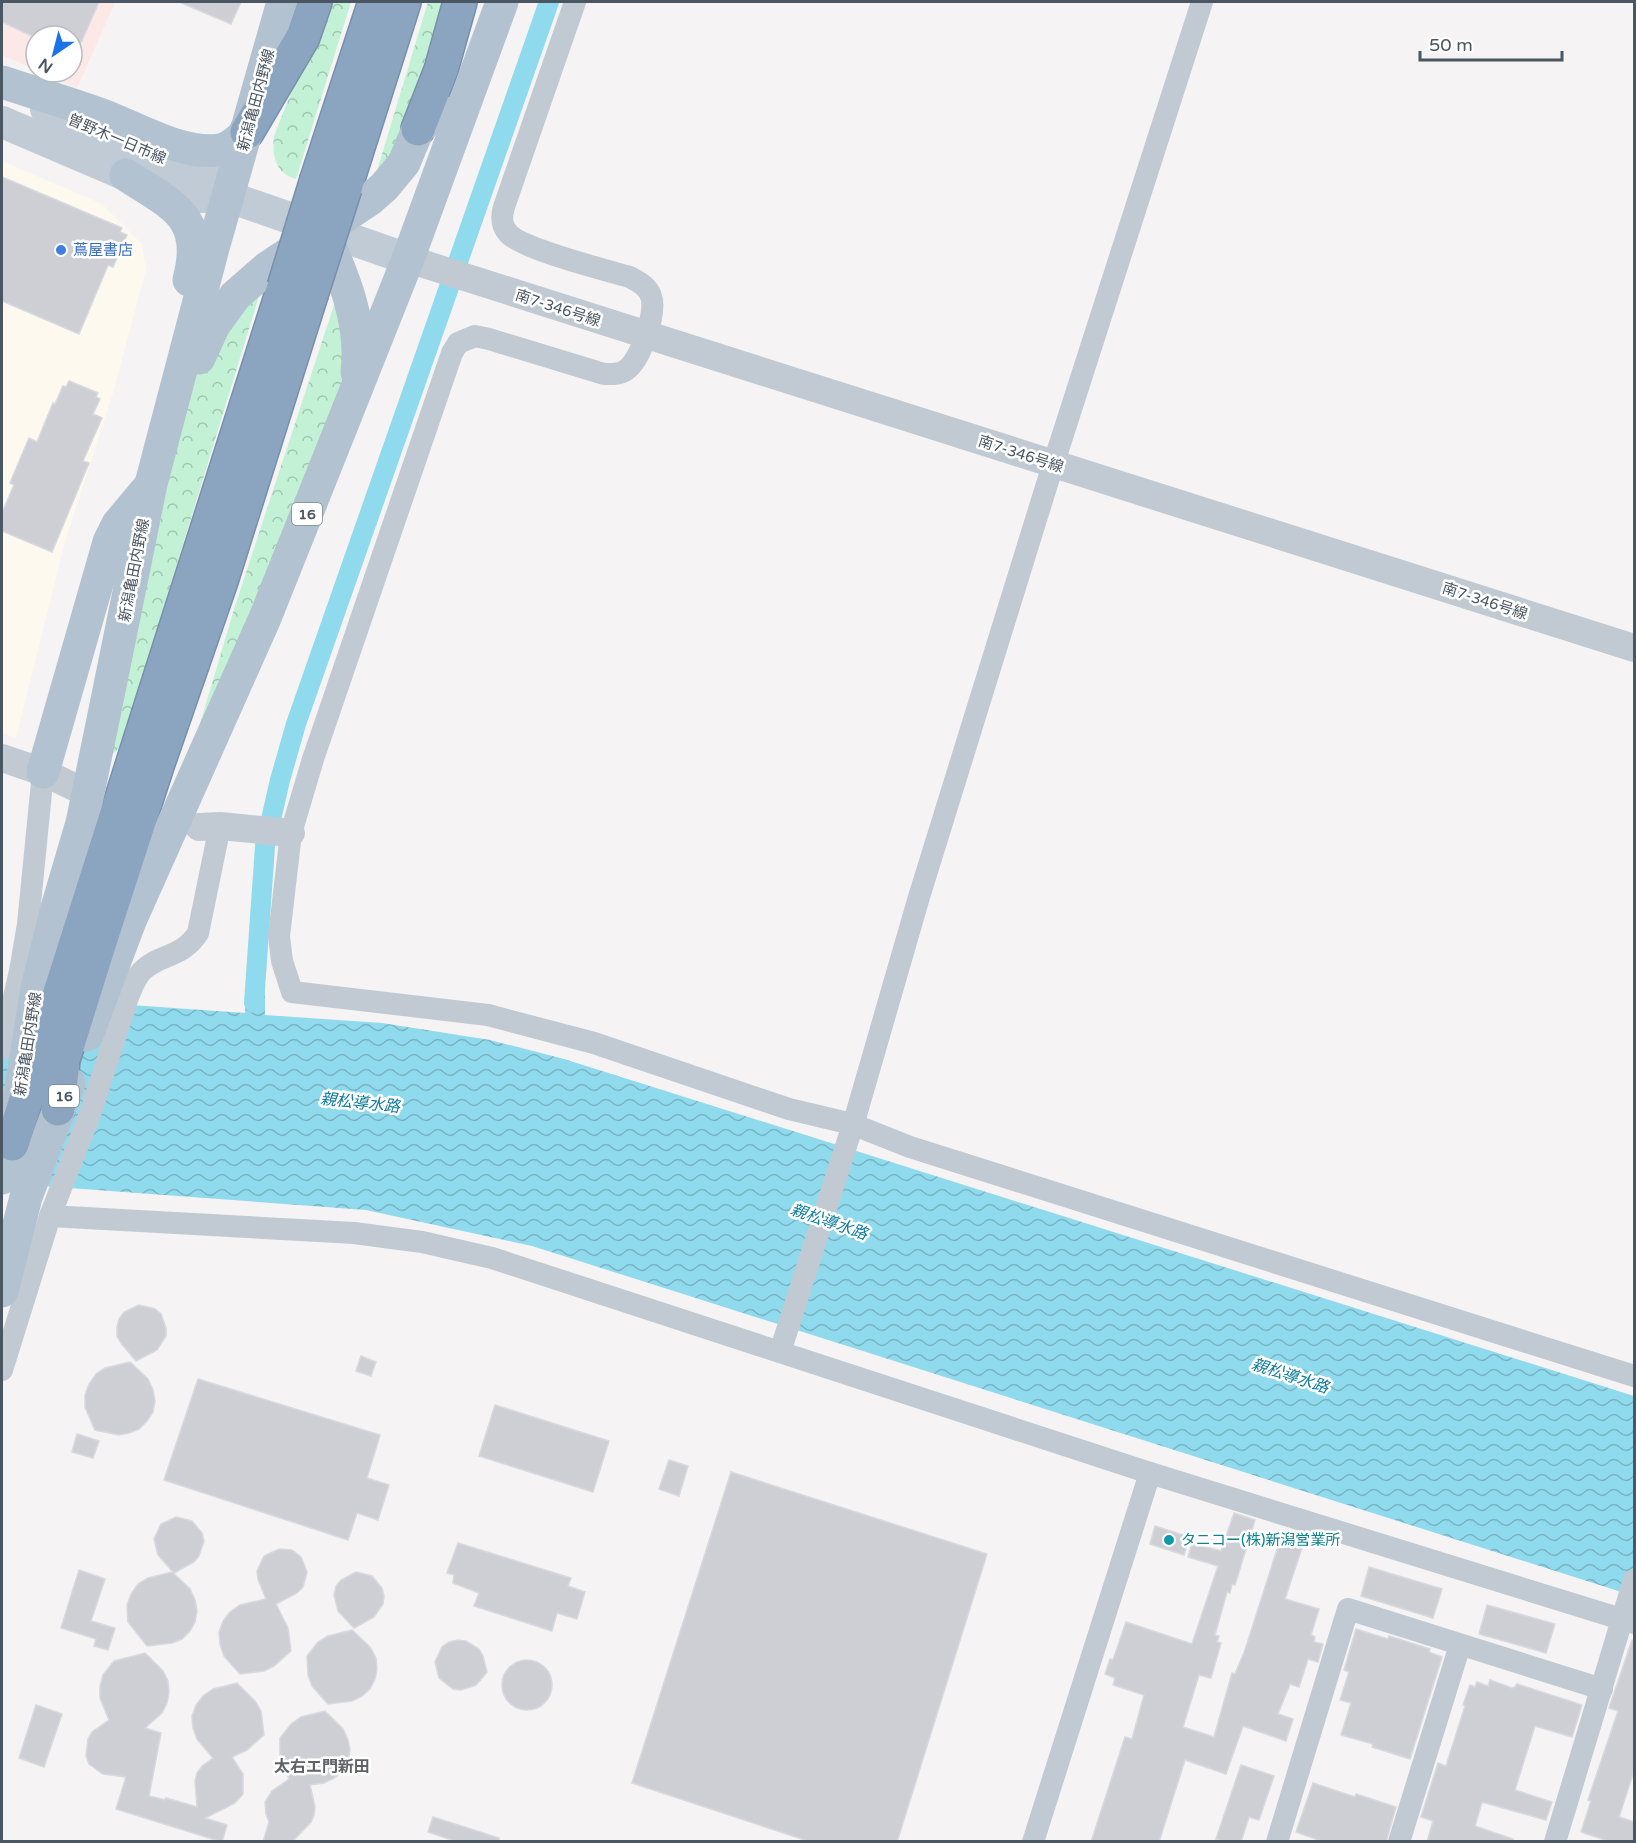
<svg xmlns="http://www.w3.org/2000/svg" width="1636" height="1843" viewBox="0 0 1636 1843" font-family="'Varela Round','Noto Sans JP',sans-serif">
<defs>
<pattern id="forest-crowns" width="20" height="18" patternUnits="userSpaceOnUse" patternTransform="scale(1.5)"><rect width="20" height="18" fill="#c3f1d5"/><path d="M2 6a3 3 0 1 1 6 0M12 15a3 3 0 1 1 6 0" fill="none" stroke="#a0c6b0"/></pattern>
<pattern id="water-waves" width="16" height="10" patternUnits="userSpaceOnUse" patternTransform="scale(1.5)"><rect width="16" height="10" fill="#90daee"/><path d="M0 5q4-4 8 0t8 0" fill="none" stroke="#78b4c4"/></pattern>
</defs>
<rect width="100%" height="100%" fill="#f5f3f3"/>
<path fill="#fdf9ef" d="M 2,161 L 102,204 L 142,244 L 146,270 L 113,393 L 65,542 L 16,738 L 2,733 Z"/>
<path fill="#fce8e6" d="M 2,2 L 115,2 L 77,88 L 40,72 L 72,72 L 72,36 L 36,36 L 36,70 L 2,55 Z"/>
<g fill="url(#forest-crowns)">
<path d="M 327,2 L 351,2 L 296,179 C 275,173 272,156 274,136 Z"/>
<path d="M 428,2 L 453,2 L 410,134 L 370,194 Z"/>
<path d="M 264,280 L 121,746 L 109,758 L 166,492 L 195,375 Z"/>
<path d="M 338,293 L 348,374 L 267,586 L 191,754 L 235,606 Z"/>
</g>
<path fill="url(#water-waves)" d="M 247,976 L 265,977 L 265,1015 L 382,1023 L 490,1040 L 564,1059 L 1634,1396 L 1634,1596 L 532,1246 L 366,1210 L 2,1183 L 2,996 L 245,1013 Z"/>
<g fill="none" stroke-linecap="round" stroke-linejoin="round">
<path stroke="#90daee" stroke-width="20" d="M 254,1003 L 265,846 L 280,780 L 296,724 L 549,2"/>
</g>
<g fill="#cdcfd5" stroke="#d7d9de" stroke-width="1.5">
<path d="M 2,2 L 99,2 L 72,63 L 72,36 L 32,36 L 2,22 Z"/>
<path d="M 179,2 L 241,2 L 231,24 Z"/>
<path d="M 2,177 L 122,228 L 120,232 L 127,235 L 113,267 L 108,265 L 79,334 L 2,301 Z"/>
<path d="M 69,381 L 98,393 L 96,397 L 100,399 L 93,414 L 102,418 L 83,461 L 89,463 L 52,552 L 2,531 L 2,513 L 14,485 L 10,483 L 29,438 L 37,442 L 53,403 L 55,404 L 63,386 L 66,387 Z"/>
<path d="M 139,1305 L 155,1309 L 161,1314 L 166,1328 L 166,1336 L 157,1350 L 136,1361 L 121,1343 L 117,1336 L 117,1327 L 119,1319 L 124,1312 Z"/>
<path d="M 361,1356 L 376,1362 L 371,1376 L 356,1371 Z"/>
<path d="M 130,1362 L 148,1379 L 153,1390 L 155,1401 L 153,1412 L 147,1421 L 139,1429 L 129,1433 L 119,1435 L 95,1430 L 85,1407 L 85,1395 L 89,1384 L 96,1374 L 105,1368 Z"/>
<path d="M 198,1379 L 380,1435 L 367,1478 L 389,1485 L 378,1520 L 357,1513 L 348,1540 L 164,1480 Z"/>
<path d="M 495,1405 L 609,1441 L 593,1492 L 479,1456 Z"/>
<path d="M 77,1434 L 99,1441 L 93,1458 L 72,1452 Z"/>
<path d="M 669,1460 L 688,1466 L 679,1496 L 659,1489 Z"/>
<path d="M 731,1472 L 987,1554 L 897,1842 L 811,1842 L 632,1783 Z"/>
<path d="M 1234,1513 L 1255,1520 L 1235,1585 L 1232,1584 L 1230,1593 L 1227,1592 L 1215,1635 L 1219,1636 L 1217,1642 L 1221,1643 L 1211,1678 L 1199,1675 L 1183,1727 L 1214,1737 L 1232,1673 L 1235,1674 L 1245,1650 L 1281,1537 L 1288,1539 L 1291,1531 L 1306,1536 L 1285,1599 L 1319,1609 L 1311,1635 L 1315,1637 L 1314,1642 L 1323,1644 L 1318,1662 L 1308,1659 L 1299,1687 L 1290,1684 L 1278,1714 L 1293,1719 L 1286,1741 L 1243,1726 L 1226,1774 L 1185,1760 L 1159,1842 L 1091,1842 L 1125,1737 L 1132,1739 L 1144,1695 L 1113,1685 L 1115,1678 L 1105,1674 L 1110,1659 L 1113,1660 L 1126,1622 L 1192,1644 L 1218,1566 L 1188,1557 L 1192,1543 L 1221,1551 Z"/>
<path d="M 176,1517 L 192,1521 L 202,1533 L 204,1541 L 199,1556 L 194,1562 L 174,1573 L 158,1555 L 154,1539 L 161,1524 Z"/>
<path d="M 1155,1526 L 1189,1537 L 1184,1555 L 1150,1544 Z"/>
<path d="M 458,1543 L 571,1578 L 568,1586 L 585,1592 L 577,1619 L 557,1613 L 552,1631 L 474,1606 L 479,1593 L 453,1583 L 454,1575 L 447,1573 Z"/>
<path d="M 279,1549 L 292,1550 L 301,1557 L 307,1572 L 303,1587 L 297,1593 L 276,1604 L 288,1628 L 291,1651 L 274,1666 L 264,1671 L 240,1674 L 224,1656 L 220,1644 L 219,1632 L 223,1621 L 230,1612 L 240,1605 L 266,1599 L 258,1579 L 257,1571 L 264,1556 Z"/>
<path d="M 1369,1567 L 1442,1589 L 1433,1618 L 1361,1596 Z"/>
<path d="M 79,1570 L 105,1579 L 91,1621 L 115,1628 L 108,1650 L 94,1646 L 96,1639 L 61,1628 Z"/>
<path d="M 172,1572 L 190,1589 L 195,1600 L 197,1611 L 195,1622 L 190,1631 L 182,1639 L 172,1643 L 147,1646 L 128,1622 L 127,1605 L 131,1594 L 138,1584 L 148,1578 Z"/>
<path d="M 356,1572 L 372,1576 L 382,1588 L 384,1596 L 383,1604 L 374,1617 L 354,1628 L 338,1611 L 334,1595 L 336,1586 L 341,1580 Z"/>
<path d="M 1487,1605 L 1555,1624 L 1546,1653 L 1479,1634 Z"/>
<path d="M 1356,1629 L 1388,1639 L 1389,1636 L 1430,1649 L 1429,1652 L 1442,1657 L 1410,1759 L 1372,1747 L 1373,1744 L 1341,1735 L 1351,1703 L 1340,1700 L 1349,1672 L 1344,1670 Z"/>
<path d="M 352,1630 L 370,1647 L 376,1658 L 377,1669 L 375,1679 L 370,1689 L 362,1696 L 352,1701 L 328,1704 L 312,1686 L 308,1675 L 307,1656 L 318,1642 L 328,1636 Z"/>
<path d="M 458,1640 L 466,1641 L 479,1649 L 483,1656 L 487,1672 L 476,1685 L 461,1690 L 453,1689 L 439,1678 L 435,1662 L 442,1647 L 449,1642 Z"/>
<path d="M 1632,1640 L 1635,1640 L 1635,1768 L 1619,1817 L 1635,1822 L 1635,1842 L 1611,1842 L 1581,1832 L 1591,1801 L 1588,1800 L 1618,1711 L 1609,1708 Z"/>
<path d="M 145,1653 L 163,1671 L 168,1681 L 169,1692 L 167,1703 L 162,1713 L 145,1728 L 161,1733 L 149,1796 L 165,1800 L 166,1798 L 197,1807 L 195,1781 L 197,1773 L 202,1766 L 213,1758 L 197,1739 L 193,1728 L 192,1716 L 196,1705 L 203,1696 L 213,1689 L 237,1683 L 255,1701 L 261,1711 L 264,1735 L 247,1750 L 232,1757 L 243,1774 L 243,1794 L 235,1803 L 205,1818 L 227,1825 L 222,1842 L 116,1809 L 126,1777 L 103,1774 L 89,1764 L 86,1756 L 88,1739 L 92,1732 L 109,1720 L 100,1698 L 100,1686 L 103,1675 L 114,1661 Z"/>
<circle cx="527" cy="1685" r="25"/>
<path d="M 1490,1680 L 1512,1688 L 1515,1687 L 1517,1684 L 1582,1705 L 1572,1737 L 1535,1726 L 1515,1790 L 1552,1802 L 1546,1820 L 1482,1802 L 1475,1826 L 1513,1839 L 1513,1842 L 1427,1842 L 1433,1821 L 1421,1817 L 1438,1763 L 1446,1766 L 1465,1706 L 1463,1705 L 1470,1685 L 1475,1687 L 1477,1682 L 1488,1686 Z"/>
<path d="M 36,1705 L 62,1714 L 44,1767 L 19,1758 Z"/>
<path d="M 325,1711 L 343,1729 L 348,1740 L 350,1750 L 348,1761 L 342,1771 L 334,1778 L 324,1783 L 310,1785 L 315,1807 L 314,1815 L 311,1822 L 292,1842 L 263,1842 L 269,1822 L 266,1814 L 265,1802 L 272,1791 L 289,1779 L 280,1756 L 280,1738 L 291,1724 L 301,1717 Z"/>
<path d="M 1241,1765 L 1274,1776 L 1259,1820 L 1249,1817 L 1241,1842 L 1225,1842 L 1216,1839 Z"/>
<path d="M 1313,1783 L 1355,1797 L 1356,1794 L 1396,1807 L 1386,1842 L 1324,1842 L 1296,1832 Z"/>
<path d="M 433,1817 L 499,1838 L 499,1842 L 458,1842 L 428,1832 Z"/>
</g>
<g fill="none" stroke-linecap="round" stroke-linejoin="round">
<defs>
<g id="motorway">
<path d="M 418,129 L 441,70 L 460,2"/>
<path d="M 247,132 L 303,37 L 315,2"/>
<path d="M 317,179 L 375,2"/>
<path d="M 345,188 L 404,2"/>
<path d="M 58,1109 L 63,1060 L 98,948 L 158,763 L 221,581 L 311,295"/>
<path d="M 12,1144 L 284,287"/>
</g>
</defs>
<use href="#motorway" stroke="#7690ad" stroke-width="36"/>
<g stroke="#c1cad2" stroke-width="22">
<path d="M 575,2 L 504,207 C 501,217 501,225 508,233 C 521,249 606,270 630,277 C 639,282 647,286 651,296 C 657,312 641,360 626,370 C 619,375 612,374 604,374 L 489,339 L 475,336 L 458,343 L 452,353 L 313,759 L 291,833 L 279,936 L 282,961 L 292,992 L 488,1015 L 594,1043 L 789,1109 L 852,1124 L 910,1147 L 1634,1376"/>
<path d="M 2,1049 L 20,971 L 28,924 L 43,772"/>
<path d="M 50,1216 L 354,1233 L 422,1242 L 492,1258 L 1150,1473 L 1634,1623"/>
<path d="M 780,1352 L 856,1115 L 919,897 L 1047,484 L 1202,2"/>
<path d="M 2,1370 L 50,1216 L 90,1114 L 128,997 C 132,988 135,978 142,971 C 160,953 181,959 198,933 L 220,826"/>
<path d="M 1033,1842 L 1150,1473"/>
<path d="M 1277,1842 L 1348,1609 L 1602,1689"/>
<path d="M 1399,1842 L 1460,1645"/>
<path d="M 1555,1842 L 1634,1580"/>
</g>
<g stroke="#c1cad2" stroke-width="28">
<path d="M 408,259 L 1634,648"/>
<path d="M 2,758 L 43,772 L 74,787"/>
<path d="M 199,827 L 220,826 L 291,833"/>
</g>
<g stroke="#c1cbd6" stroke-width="32">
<path d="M 46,109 L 96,132 L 204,175 L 229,197"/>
<path d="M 2,122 L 126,175 L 144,177 L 194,197 L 229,197 L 408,259"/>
</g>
<g stroke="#b3c2d1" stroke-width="33">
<path d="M 2,82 C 35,93 69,103 102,115 C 137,128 183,156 220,150 C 231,148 239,140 247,132"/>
<path d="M 126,175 C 171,205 206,215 189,280"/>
<path d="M 323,230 C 343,276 363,321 357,372"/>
<path d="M 199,358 L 214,325 L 235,296 L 267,268 L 369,200 L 384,187 L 404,163 L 418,129 L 439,110"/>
<path d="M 43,772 L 109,542 L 118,524 L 149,487"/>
<path d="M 87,1035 L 130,921 L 265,618 L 346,415 L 408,259 L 502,2"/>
<path d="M 2,1178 L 12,1144 L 37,988 L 57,908 L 82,823 L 151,484 L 213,248 L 283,2"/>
<path d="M 2,1291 L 26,1197 L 69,1083"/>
</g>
<use href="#motorway" stroke="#8ba5c1" stroke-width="33"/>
<defs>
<g id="motorway-bridge">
<path d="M 284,287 L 317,179"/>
<path d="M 311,295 L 345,188"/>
</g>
</defs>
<use href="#motorway-bridge" stroke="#7690ad" stroke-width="36" stroke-linecap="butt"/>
<use href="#motorway-bridge" stroke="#8ba5c1" stroke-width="33"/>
</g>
<circle fill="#3f7fe0" stroke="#fff" stroke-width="2" cx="61" cy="250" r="6"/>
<circle fill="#0f9aa8" stroke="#fff" stroke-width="2" cx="1169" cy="1540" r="6"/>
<g text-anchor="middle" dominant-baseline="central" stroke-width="5" stroke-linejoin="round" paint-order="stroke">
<g fill="#fff" stroke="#808990" stroke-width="1.5">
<rect x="292" y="503" width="30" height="22" rx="4.5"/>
<rect x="49" y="1085" width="30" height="22" rx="4.5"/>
</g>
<g font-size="14" font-weight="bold" fill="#4a5661">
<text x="307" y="514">16</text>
<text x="64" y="1096">16</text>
</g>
<g font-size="15" fill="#4a5661" stroke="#fff">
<text transform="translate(256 100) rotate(-75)">新潟亀田内野線</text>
<text transform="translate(117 139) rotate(23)">曽野木一日市線</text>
<text transform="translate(558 308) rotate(18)">南7-346号線</text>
<text transform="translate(1021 454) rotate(18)">南7-346号線</text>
<text transform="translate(134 570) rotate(-79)">新潟亀田内野線</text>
<text transform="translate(1485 601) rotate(18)">南7-346号線</text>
<text transform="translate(28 1044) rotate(-81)">新潟亀田内野線</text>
</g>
<g font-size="15" fill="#366cbe" stroke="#fff" text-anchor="start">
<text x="73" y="250">蔦屋書店</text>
</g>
<g font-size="15" fill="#0d838f" stroke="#fff" text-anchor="start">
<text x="1181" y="1540">タニコー(株)新潟営業所</text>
</g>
<g font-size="16" font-style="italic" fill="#0c7c9b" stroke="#fff">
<text transform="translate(360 1103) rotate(6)">親松導水路</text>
<text transform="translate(829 1222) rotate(19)">親松導水路</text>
<text transform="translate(1290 1376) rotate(18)">親松導水路</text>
</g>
<g font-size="16" font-weight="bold" fill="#5f6368" stroke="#fff">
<text x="322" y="1767">太右エ門新田</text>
</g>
</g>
<rect width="1636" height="1843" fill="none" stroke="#4a5661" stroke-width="6"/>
<g transform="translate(54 54) rotate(215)"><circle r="28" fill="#ffffff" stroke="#b7bbc0" stroke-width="1.5"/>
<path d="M0-4.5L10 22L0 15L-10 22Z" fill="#1a73e8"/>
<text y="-9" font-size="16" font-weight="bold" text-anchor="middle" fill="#4a5661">N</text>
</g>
<path d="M1420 51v9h142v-9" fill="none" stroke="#4a5661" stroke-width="3"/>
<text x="1429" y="51" font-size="18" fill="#4a5661" stroke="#ffffff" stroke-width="4.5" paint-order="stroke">50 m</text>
</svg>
